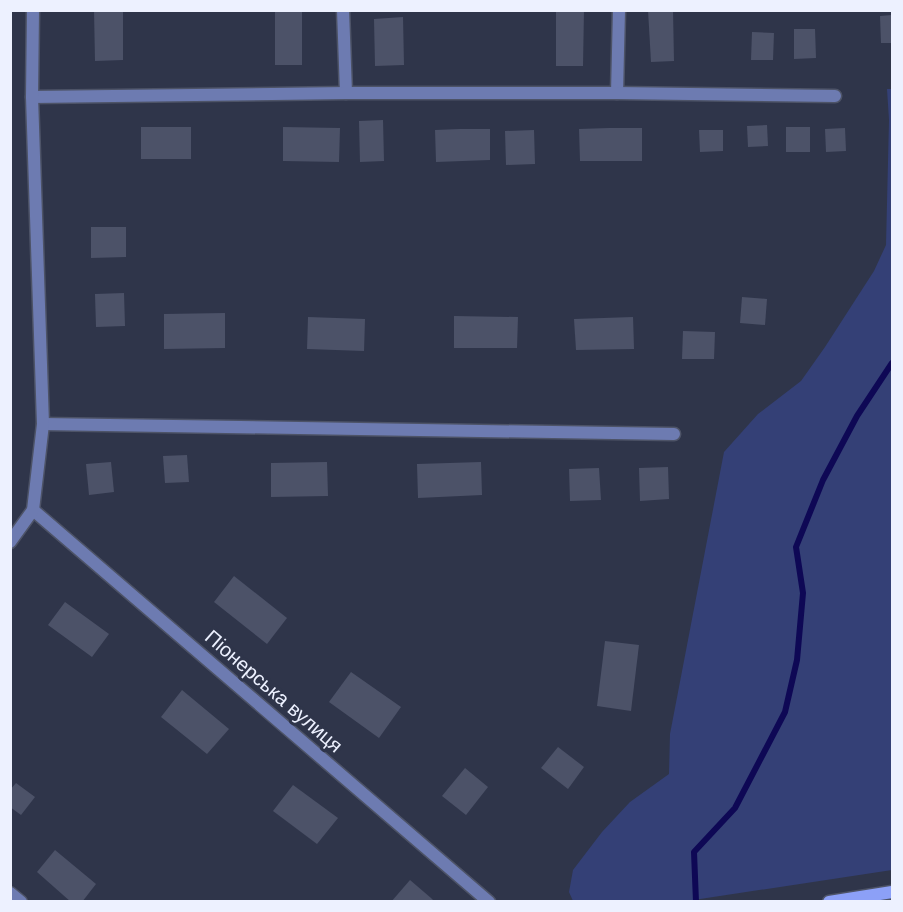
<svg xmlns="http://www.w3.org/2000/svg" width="903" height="912" viewBox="0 0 903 912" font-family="Arial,sans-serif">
<rect width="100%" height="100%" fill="#2f354a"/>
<path fill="#344076" d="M 887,89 L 892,89 L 892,870 L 687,901 L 573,901 L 569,892 L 573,870 L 602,832 L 630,802 L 669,774 L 670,734 L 724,452 L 758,414 L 801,381 L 825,347 L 874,271 L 886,245 L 889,120 Z"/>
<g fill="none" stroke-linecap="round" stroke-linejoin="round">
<path stroke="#0e0855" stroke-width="6" d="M 696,902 L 694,852 L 735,808 L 785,712 L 797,660 L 803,593 L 796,547 L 823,480 L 857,416 L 892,363"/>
</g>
<g fill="#4c5268">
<path d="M 94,10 L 123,10 L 123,60 L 95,61 Z"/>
<rect x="275" y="10" width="27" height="55"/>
<path d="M 556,10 L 584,10 L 583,66 L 556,66 Z"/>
<path d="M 648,10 L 673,10 L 674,61 L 651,62 Z"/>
<path d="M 892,15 L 892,43 L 881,43 L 880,16 Z"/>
<path d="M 403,17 L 404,65 L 375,66 L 374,19 Z"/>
<path d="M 794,29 L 815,29 L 816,58 L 794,59 Z"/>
<path d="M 752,32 L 774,33 L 773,60 L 751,60 Z"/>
<path d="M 383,120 L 384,161 L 360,162 L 359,121 Z"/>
<path d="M 767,125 L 768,146 L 748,147 L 747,126 Z"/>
<rect x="141" y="127" width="50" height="32"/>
<path d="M 283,127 L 340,128 L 339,162 L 283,161 Z"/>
<rect x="786" y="127" width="24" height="25"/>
<path d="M 609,128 L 642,128 L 642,161 L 580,161 L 579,129 Z"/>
<path d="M 845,128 L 846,151 L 826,152 L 825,129 Z"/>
<path d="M 460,129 L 490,129 L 490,160 L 436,162 L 435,130 Z"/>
<path d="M 534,130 L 535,164 L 506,165 L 505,131 Z"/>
<path d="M 699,130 L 723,130 L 723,151 L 700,152 Z"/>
<path d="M 91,227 L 126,227 L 126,257 L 91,258 Z"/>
<path d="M 124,293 L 125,326 L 96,327 L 95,294 Z"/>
<path d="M 742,297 L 767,299 L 765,325 L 740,323 Z"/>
<path d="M 225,313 L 225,348 L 164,349 L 164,314 Z"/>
<path d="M 454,316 L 518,317 L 517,348 L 454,348 Z"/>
<path d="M 308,317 L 365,319 L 364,351 L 307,349 Z"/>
<path d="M 633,317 L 634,349 L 576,350 L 574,319 Z"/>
<path d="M 683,331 L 715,332 L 714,359 L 682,359 Z"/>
<path d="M 187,455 L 189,482 L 165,483 L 163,456 Z"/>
<path d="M 111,462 L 114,492 L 89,495 L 86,464 Z"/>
<path d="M 327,462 L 328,496 L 271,497 L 271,463 Z"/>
<path d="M 481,462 L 482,495 L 418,498 L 417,464 Z"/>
<path d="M 668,467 L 669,499 L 640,501 L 639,468 Z"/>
<path d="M 599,468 L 601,500 L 570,501 L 569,469 Z"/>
<path d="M 234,576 L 287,618 L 267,644 L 214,602 Z"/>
<path d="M 65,602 L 109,634 L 92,657 L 48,625 Z"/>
<path d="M 605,641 L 639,645 L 631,711 L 597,706 Z"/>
<path d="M 351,672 L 401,707 L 379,738 L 329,702 Z"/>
<path d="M 182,690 L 229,729 L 207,754 L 161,717 Z"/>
<path d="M 558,747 L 584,767 L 568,789 L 541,768 Z"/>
<path d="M 465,768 L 488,787 L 466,815 L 442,796 Z"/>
<path d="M 16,783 L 35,797 L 21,815 L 10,807 L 10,790 Z"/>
<path d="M 293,785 L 338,818 L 317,844 L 273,811 Z"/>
<path d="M 55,850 L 96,884 L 82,902 L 71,902 L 37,872 Z"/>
<path d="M 410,880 L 431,898 L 435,902 L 391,902 Z"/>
</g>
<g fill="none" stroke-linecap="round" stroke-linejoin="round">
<defs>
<g id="minor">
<path d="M 343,10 L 346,93"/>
<path d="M 617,93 L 619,10"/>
<path d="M 32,97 L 346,93 L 617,93 L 835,96"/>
<path d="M 43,424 L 674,434"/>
<path d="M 33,510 L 489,902"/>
<path d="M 10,542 L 33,510 L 43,424 L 32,97 L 33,10"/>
<path d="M 10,893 L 21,902"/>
</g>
<path id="secondary" d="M 829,902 L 892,892"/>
</defs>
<use href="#minor" stroke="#4d5367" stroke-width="15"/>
<use href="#secondary" stroke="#4d5367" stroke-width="15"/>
<use href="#minor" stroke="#6d7bb1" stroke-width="12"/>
<use href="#secondary" stroke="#8ca0f7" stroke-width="12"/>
</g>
<g text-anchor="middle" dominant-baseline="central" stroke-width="6" stroke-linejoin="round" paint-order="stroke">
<g font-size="20" fill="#edf1ff" stroke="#2f354a">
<text transform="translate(274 691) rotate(41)">Піонерська вулиця</text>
</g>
</g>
<rect width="903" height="912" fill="none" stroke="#edf1ff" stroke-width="24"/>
</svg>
